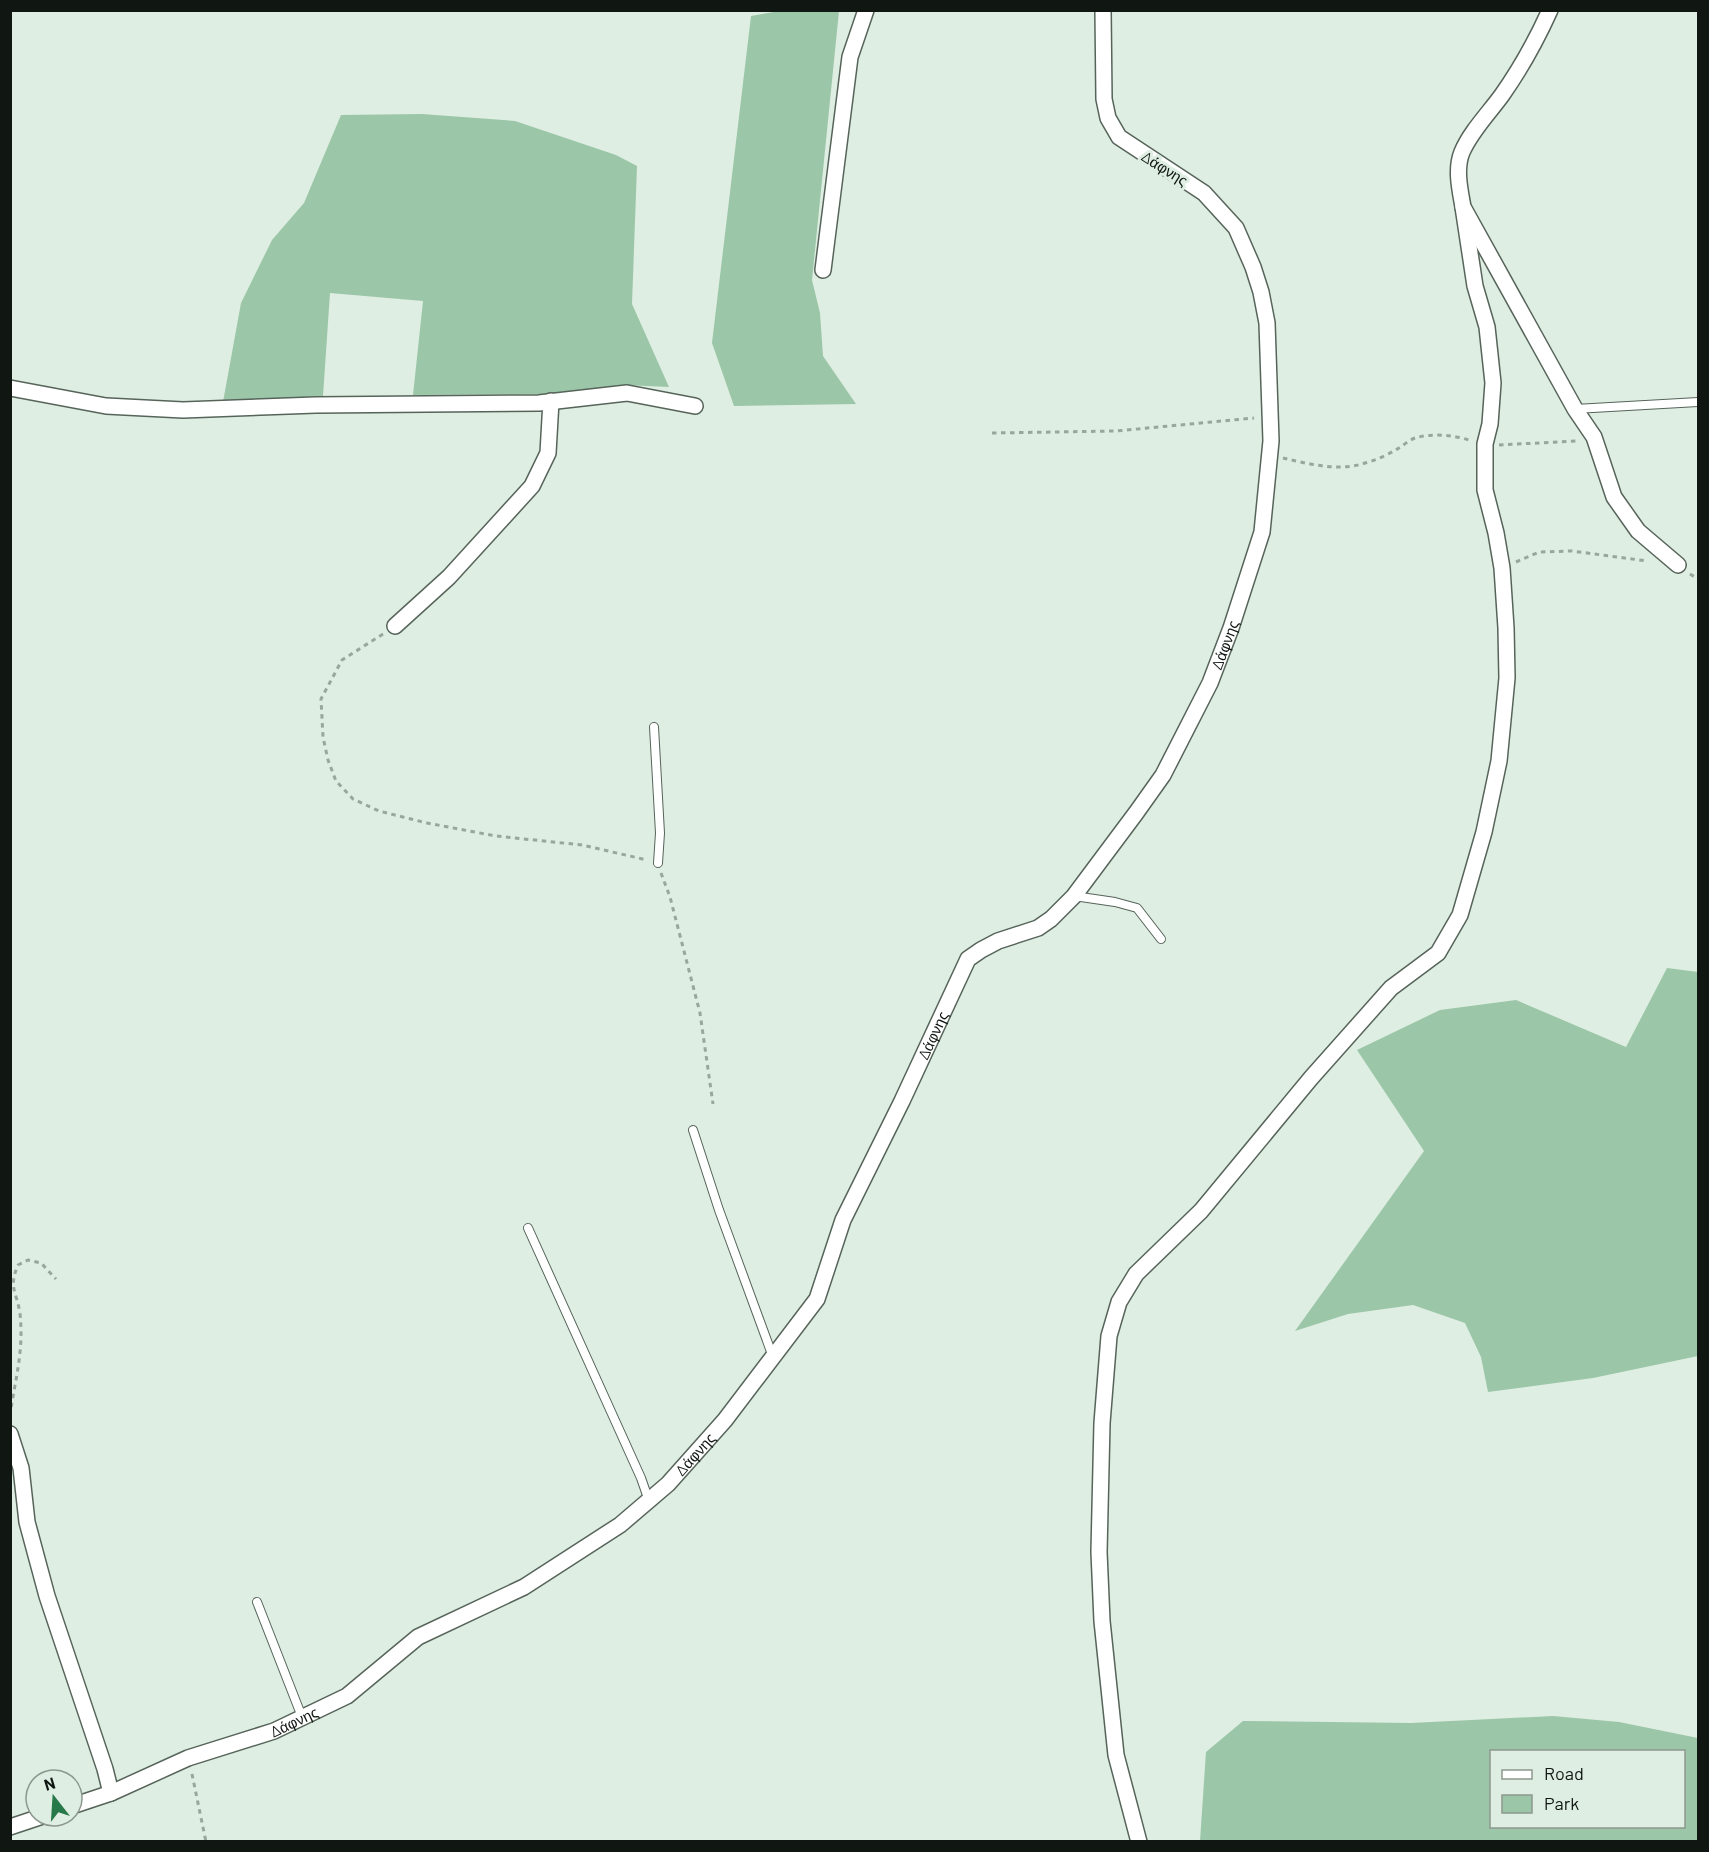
<svg xmlns="http://www.w3.org/2000/svg" width="1709" height="1852" viewBox="0 0 1709 1852" font-family="Barlow,sans-serif">
<rect width="100%" height="100%" fill="#deeee2"/>
<g fill="#9cc6a8" fill-rule="evenodd">
<path d="M 785,10 L 839,11 L 812,280 L 820,313 L 823,356 L 856,404 L 734,406 L 712,343 L 751,16 Z"/>
<path d="M 422,114 L 515,121 L 616,155 L 637,166 L 632,304 L 669,387 L 624,385 L 548,394 L 413,395 L 423,301 L 330,293 L 323,396 L 223,402 L 241,303 L 272,240 L 304,203 L 341,115 Z"/>
<path d="M 1667,968 L 1698,972 L 1698,1356 L 1593,1378 L 1488,1392 L 1481,1357 L 1465,1323 L 1413,1305 L 1348,1314 L 1295,1331 L 1424,1151 L 1357,1050 L 1440,1010 L 1516,1000 L 1626,1047 Z"/>
<path d="M 1553,1716 L 1619,1722 L 1698,1738 L 1698,1841 L 1200,1841 L 1206,1752 L 1243,1721 L 1411,1723 ZM 1492,1752 L 1684,1752 L 1684,1826 L 1492,1826 Z"/>
</g>
<g fill="none" stroke-linecap="round" stroke-linejoin="round">
<defs>
<g id="service">
<path d="M 1575,409 L 1698,402"/>
<path d="M 654,727 L 660,833 L 658,863"/>
<path d="M 1074,896 L 1115,902 L 1137,908 L 1161,939"/>
<path d="M 693,1130 L 719,1210 L 773,1357"/>
<path d="M 528,1228 L 641,1478 L 649,1501"/>
<path d="M 257,1602 L 302,1717"/>
</g>
<g id="minor">
<path d="M 1550,10 C 1536,41 1521,68 1502,95 C 1489,113 1471,131 1462,152 C 1455,169 1460,190 1463,207 L 1575,409 L 1594,437 L 1614,497 L 1638,531 L 1678,565"/>
<path d="M 823,270 L 850,57 L 866,10"/>
<path d="M 10,388 L 106,406 L 183,410 L 316,405 L 539,403 L 627,393 L 695,406"/>
<path d="M 395,626 L 449,577 L 532,486 L 548,453 L 551,401"/>
<path d="M 10,1434 L 21,1468 L 27,1522 L 47,1596 L 105,1769 L 111,1793"/>
<path id="s1" d="M 72,1806 L 111,1793 L 188,1758 L 274,1731 L 347,1696 L 418,1637 L 524,1587 L 620,1525 L 668,1484 L 725,1420 L 817,1299 L 843,1220 L 902,1101 L 968,959 L 981,950 L 998,941 L 1038,928 L 1051,919 L 1074,896 L 1136,813 L 1163,775 L 1210,683 L 1231,628 L 1262,532 L 1271,441 L 1267,323 L 1261,292 L 1253,267 L 1236,228 L 1204,193 L 1119,137 L 1108,118 L 1104,99 L 1103,10"/>
<path d="M 10,1827 L 43,1816"/>
<path d="M 1139,1842 L 1116,1755 L 1102,1621 L 1099,1552 L 1102,1423 L 1109,1336 L 1119,1302 L 1136,1274 L 1201,1211 L 1311,1078 L 1391,988 L 1438,953 L 1460,915 L 1484,832 L 1499,761 L 1507,678 L 1506,628 L 1502,568 L 1496,533 L 1485,490 L 1485,444 L 1490,424 L 1493,383 L 1487,327 L 1475,286 L 1463,207"/>
</g>
</defs>
<use href="#service" stroke="#56645a" stroke-width="10"/>
<use href="#minor" stroke="#56645a" stroke-width="18"/>
<g stroke="#99a69c" stroke-width="3" stroke-dasharray="4.5 4.5" stroke-linecap="butt">
<path d="M 992,433 L 1116,431 L 1254,418"/>
<path d="M 1499,445 L 1577,441"/>
<path d="M 1283,458 C 1309,464 1339,472 1365,463 C 1377,460 1389,454 1399,448 C 1404,445 1409,440 1415,438 C 1432,433 1453,435 1469,440"/>
<path d="M 1516,562 L 1539,552 L 1572,551 L 1647,561"/>
<path d="M 1690,574 L 1698,579"/>
<path d="M 383,634 L 342,660 L 321,699 L 323,737 L 328,760 L 336,781 L 353,799 L 379,811 L 427,823 L 496,836 L 582,845 L 647,860"/>
<path d="M 661,873 L 670,897 L 700,1013 L 713,1104"/>
<path d="M 10,1416 C 15,1379 24,1352 20,1314 C 17,1292 8,1288 18,1265 L 28,1260 L 41,1263 L 56,1279"/>
<path d="M 192,1774 L 206,1842"/>
</g>
<use href="#service" stroke="#fff" stroke-width="8"/>
<use href="#minor" stroke="#fff" stroke-width="15"/>
</g>
<g text-anchor="middle" dominant-baseline="central" stroke-width="6" stroke-linejoin="round" paint-order="stroke">
<g font-size="15" fill="#101612" stroke="#deeee2">
<text transform="translate(1165 168) rotate(32)">Δάφνης</text>
<text stroke="none"><textPath href="#s1" startOffset="1714">Δάφνης</textPath></text>
<text stroke="none"><textPath href="#s1" startOffset="1210">Δάφνης</textPath></text>
<text stroke="none"><textPath href="#s1" startOffset="724">Δάφνης</textPath></text>
<text stroke="none"><textPath href="#s1" startOffset="238">Δάφνης</textPath></text>
</g>
</g>
<rect width="1709" height="1852" fill="none" stroke="#101612" stroke-width="24"/>
<rect x="1490" y="1750" width="195" height="78" fill="#deeee2" stroke="#8c988f" stroke-width="1.5"/>
<rect x="1502" y="1770" width="30" height="9" fill="#ffffff" stroke="#8c988f" stroke-width="1.5"/>
<text x="1544" y="1780" font-size="18" fill="#101612">Road</text>
<rect x="1502" y="1795" width="30" height="18" fill="#9cc6a8" stroke="#8c988f" stroke-width="1.5"/>
<text x="1544" y="1810" font-size="18" fill="#101612">Park</text>
<g transform="translate(54 1798) rotate(343)"><circle r="28" fill="#deeee2" stroke="#8c988f" stroke-width="1.5"/>
<path d="M0-4.5L10 22L0 15L-10 22Z" fill="#28794a"/>
<text y="-9" font-size="16" font-weight="bold" text-anchor="middle" fill="#101612">N</text>
</g>
</svg>
